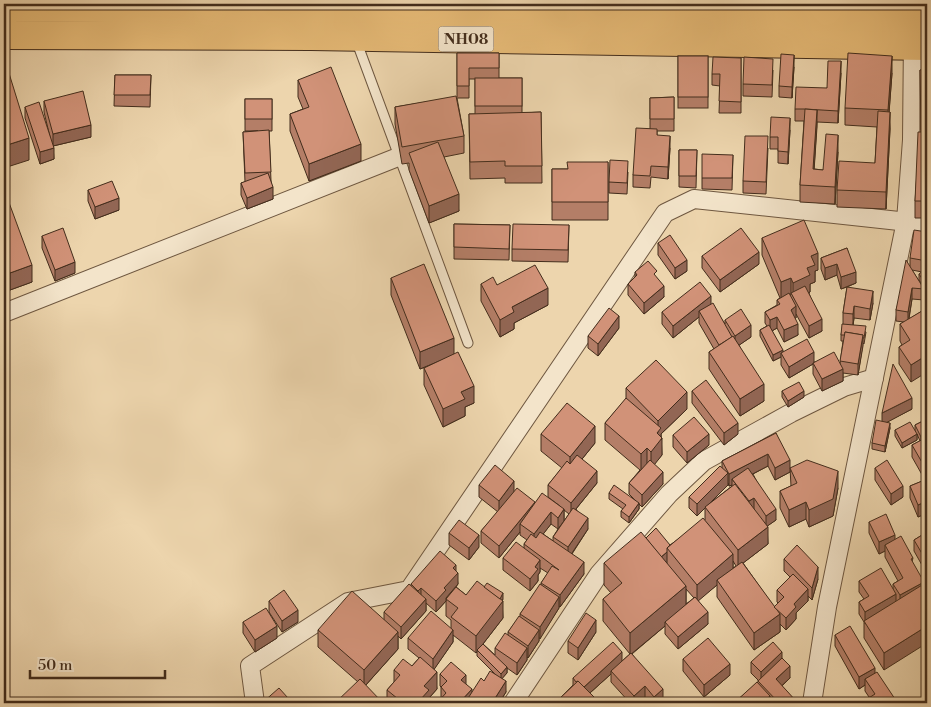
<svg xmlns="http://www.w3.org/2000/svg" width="931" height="707" viewBox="0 0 931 707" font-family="'Libre Bodoni',serif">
<rect width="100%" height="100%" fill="#edd5ad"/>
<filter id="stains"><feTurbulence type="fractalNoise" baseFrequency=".004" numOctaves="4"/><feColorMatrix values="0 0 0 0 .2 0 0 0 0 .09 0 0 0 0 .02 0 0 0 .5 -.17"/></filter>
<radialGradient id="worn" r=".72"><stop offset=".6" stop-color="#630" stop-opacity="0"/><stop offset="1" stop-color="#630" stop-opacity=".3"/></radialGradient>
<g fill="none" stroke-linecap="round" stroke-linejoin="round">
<defs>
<path id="lane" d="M 356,40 L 468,343"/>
<g id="street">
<path d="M 4,313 L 398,157"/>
<path d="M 255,703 L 250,666 L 348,602 L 409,590 L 665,213 L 694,199 L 927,224"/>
<path d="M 513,703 L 599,574 L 669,494 L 704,461 L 791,413 L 844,387 L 874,378"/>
<path d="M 812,703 L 827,607 L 906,221 L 912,140 L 913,36"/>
</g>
<g id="highway">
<path d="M 4,7 L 315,10 L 927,21"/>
<path d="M 4,35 L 311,36 L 927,46"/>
</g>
</defs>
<use href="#lane" stroke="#6e5740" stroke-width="11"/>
<use href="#street" stroke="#6e5740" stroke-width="20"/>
<use href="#highway" stroke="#432d1c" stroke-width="30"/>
<use href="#lane" stroke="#f3e4ca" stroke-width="9"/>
<use href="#street" stroke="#f3e4ca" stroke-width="18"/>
<use href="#highway" stroke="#e6ba76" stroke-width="28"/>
</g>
<g fill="#b47e67" stroke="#432d1c" fill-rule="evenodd">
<path d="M 457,53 L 499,53 L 499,78 L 522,78 L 522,113 L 541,112 L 542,183 L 505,183 L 505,178 L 470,179 L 469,114 L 475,114 L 475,79 L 469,79 L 469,98 L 457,98 L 464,136 L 464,153 L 444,157 L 459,211 L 429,223 L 409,170 L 409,163 L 402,164 L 395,124 L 395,107 L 457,97 Z"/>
<rect x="678" y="56" width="30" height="52"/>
<path d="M 741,58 L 741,113 L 719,113 L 720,86 L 712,85 L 712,74 Z"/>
<path d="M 794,67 L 792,98 L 779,97 L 779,86 Z"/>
<path d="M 773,70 L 772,97 L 743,96 L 743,84 Z"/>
<path d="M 920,70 L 927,70 L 927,218 L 915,218 L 915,201 L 920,132 Z"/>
<path d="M 841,73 L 838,123 L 817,122 L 814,169 L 823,170 L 838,152 L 835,204 L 800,202 L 800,185 L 804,121 L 795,121 L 795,109 L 827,88 Z"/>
<path d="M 892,73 L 889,112 L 890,129 L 886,209 L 837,207 L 837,190 L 875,163 L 877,127 L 845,125 L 845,108 Z"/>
<path d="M 115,75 L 151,75 L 150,107 L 114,106 Z"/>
<path d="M 298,80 L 361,161 L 309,181 L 290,131 L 290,114 L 303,109 L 298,97 Z"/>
<path d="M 674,97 L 674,131 L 657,131 L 657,135 L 670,148 L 668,179 L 651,177 L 650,188 L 633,187 L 633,175 L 650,129 L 650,98 Z"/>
<path d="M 245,99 L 272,99 L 272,131 L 269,131 L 271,181 L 273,199 L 247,209 L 241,195 L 241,183 L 245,182 L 243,132 L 258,131 L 245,131 Z"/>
<path d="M 44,101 L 91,137 L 53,146 L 54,159 L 40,164 L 25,118 L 25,107 L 50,137 L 44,112 Z"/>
<path d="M 790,130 L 788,164 L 778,163 L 778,149 L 770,149 L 770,137 Z"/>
<path d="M 768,148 L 766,194 L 743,193 L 743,181 Z"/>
<path d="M 679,150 L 697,150 L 696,188 L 679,187 Z"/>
<path d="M 733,155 L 732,190 L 702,189 L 702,178 Z"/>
<path d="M 608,162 L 608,220 L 552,220 L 552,169 L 567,169 Z"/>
<path d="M 628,172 L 627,194 L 609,193 L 609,182 Z"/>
<path d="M 4,189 L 32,282 L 10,290 L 4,273 Z"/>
<path d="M 88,190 L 119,210 L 95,219 L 88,201 Z"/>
<path d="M 454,224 L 510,225 L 509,260 L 454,259 Z"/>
<path d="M 569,225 L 568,262 L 512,261 L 512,249 Z"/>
<path d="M 927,232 L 927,292 L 919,280 L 919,274 L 922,272 L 912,270 L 924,289 L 924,300 L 912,299 L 909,319 L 927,308 L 911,382 L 899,364 L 899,347 L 902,345 L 900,341 L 900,324 L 904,322 L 896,321 L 896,310 L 910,266 L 910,258 Z"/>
<path d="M 42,236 L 75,273 L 55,281 L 42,248 Z"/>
<path d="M 762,238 L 818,270 L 815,271 L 815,282 L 810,284 L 810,292 L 809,293 L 822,331 L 809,338 L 796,314 L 796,318 L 795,319 L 798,335 L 784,342 L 777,328 L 772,331 L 783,352 L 814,362 L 840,364 L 843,341 L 841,341 L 841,335 L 843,324 L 843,313 L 847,287 L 841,289 L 837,275 L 825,280 L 821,269 L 821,258 L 847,248 L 856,283 L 847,287 L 873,303 L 870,320 L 854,318 L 853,325 L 866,332 L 864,344 L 863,343 L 858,375 L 843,373 L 843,381 L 822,391 L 813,374 L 813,364 L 789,378 L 781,365 L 781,357 L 773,361 L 760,336 L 760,330 L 767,326 L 765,323 L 765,312 L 777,305 L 777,300 L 780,298 L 762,255 Z"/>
<path d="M 658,243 L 687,271 L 675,279 L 658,255 Z"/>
<path d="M 702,256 L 759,264 L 720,292 L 702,268 Z"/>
<path d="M 635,272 L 657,278 L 664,297 L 644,314 L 628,295 L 628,284 L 635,278 Z"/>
<path d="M 391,278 L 454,354 L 474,403 L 465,407 L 465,416 L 443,427 L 424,385 L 424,368 L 430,365 L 420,369 L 391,295 Z"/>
<path d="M 481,284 L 497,285 L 548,305 L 514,323 L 514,329 L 500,337 L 481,301 Z"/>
<path d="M 711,304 L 725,324 L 725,320 L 751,337 L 739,345 L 764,401 L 740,416 L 709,369 L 709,352 L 714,349 L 699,323 L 699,317 L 673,338 L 662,324 L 662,312 Z"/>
<path d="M 619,328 L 598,356 L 588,348 L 588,336 Z"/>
<path d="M 626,388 L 687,409 L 661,434 L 662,455 L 654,464 L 663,484 L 642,507 L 639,504 L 639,509 L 629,523 L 621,517 L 621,511 L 623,509 L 609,499 L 609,493 L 636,501 L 629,494 L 629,483 L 640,470 L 605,440 L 605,423 L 626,399 Z"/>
<path d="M 692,391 L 738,434 L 724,445 L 692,403 Z"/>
<path d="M 782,391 L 804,397 L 788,407 L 782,397 Z"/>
<path d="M 912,409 L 887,422 L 890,428 L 885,452 L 872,449 L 872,443 L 882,421 Z"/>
<path d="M 927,419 L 927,513 L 918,517 L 910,498 L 910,486 L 925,480 L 912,457 L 912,445 L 920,441 L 917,434 L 917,440 L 902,448 L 895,436 L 895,430 L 915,431 L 915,425 Z"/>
<path d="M 776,433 L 790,472 L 775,480 L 768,466 L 753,474 L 776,520 L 767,526 L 768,544 L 743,563 L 774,607 L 778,603 L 777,602 L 777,590 L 790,577 L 784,571 L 784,559 L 818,579 L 812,600 L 808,596 L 808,601 L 796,613 L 796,619 L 786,630 L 780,624 L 780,632 L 754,650 L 717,597 L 717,585 L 698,600 L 708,624 L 678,649 L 665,634 L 665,626 L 632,654 L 663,700 L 660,703 L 649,703 L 645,698 L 639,703 L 630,703 L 611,682 L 611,674 L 590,693 L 600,703 L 557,703 L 557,701 L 573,685 L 573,678 L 622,661 L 630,654 L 603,621 L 603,599 L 611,593 L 604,585 L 604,563 L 646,538 L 670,545 L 705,520 L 705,508 L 697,516 L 689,508 L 689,497 L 722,468 L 722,461 ZM 728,483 L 729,486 L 732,485 L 732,486 L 709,504 L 728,485 ZM 733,561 L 736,566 L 733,568 ZM 686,589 L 694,598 L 686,604 Z"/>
<path d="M 541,434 L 595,443 L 582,459 L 597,483 L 576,509 L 588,529 L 572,554 L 584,574 L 560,607 L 559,606 L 559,608 L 539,639 L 539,641 L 528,658 L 527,657 L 527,660 L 517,675 L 507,668 L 507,673 L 502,678 L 506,692 L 499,703 L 437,703 L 441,699 L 441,687 L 440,686 L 440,674 L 466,684 L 472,693 L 484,681 L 495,674 L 477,656 L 477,652 L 476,653 L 453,635 L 453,642 L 434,669 L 437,689 L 429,698 L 429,703 L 387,703 L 387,690 L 394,682 L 394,670 L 412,666 L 419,658 L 408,649 L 408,638 L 451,629 L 451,620 L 446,616 L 446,599 L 455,587 L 446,598 L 446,601 L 436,612 L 426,603 L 426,611 L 401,639 L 398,636 L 398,649 L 366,685 L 358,682 L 318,647 L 318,630 L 384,620 L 384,612 L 411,586 L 411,584 L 456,571 L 458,584 L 456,587 L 466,595 L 484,587 L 503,599 L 502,601 L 503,618 L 483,644 L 495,655 L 495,648 L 508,635 L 508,632 L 520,616 L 520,614 L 541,585 L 541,583 L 548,573 L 540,568 L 540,572 L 538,575 L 538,581 L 530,591 L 503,570 L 503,558 L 524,548 L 524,544 L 527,540 L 520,535 L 520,532 L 499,558 L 481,543 L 481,531 L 498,512 L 479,497 L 479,485 L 514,492 L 535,503 L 560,506 L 548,497 L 548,485 L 562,468 L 541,451 ZM 564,510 L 569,514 L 564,521 ZM 551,524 L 558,529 L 553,537 L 553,541 L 543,534 Z"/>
<path d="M 673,435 L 709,445 L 687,463 L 673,447 Z"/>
<path d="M 790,468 L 838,488 L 833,516 L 809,527 L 806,519 L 789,527 L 780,508 L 780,491 L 791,486 Z"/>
<path d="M 875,468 L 903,497 L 891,505 L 875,480 Z"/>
<path d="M 869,522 L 895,539 L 913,558 L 884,670 L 864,638 L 864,622 L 859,614 L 859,602 L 864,599 L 859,592 L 859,581 L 893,589 L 893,584 L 898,581 L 885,557 L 885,551 L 879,554 L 869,533 Z"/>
<path d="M 927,532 L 927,574 L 914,551 L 914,540 Z"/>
<path d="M 449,533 L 479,547 L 469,560 L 449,545 Z"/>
<path d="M 269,601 L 298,622 L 282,632 L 269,612 Z"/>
<path d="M 243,622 L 277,638 L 255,652 L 243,633 Z"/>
<path d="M 596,632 L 578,660 L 568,653 L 568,641 Z"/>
<path d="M 835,635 L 875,673 L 895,703 L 869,697 L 865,691 L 865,685 L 859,689 L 835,646 Z"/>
<path d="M 782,658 L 790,678 L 782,686 L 797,703 L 734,703 L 758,682 L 758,680 L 751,673 L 751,662 Z"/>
<path d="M 683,659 L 730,675 L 704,697 L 683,671 Z"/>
</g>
<g fill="#926654" stroke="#432d1c">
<path d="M 794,55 L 794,67 L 792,98 L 792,87 Z"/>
<path d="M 892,56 L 892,73 L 888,127 L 888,110 Z"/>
<path d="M 841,61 L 841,73 L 838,123 L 838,111 Z"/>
<path d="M 817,110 L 817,127 L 813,186 L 813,169 Z"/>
<path d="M 890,112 L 890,129 L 886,209 L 886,192 Z"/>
<path d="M 790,118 L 790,130 L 788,164 L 788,152 Z"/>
<path d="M 91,125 L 91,137 L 53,146 L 53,134 Z"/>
<path d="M 838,135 L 838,152 L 835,204 L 835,187 Z"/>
<path d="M 670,136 L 670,148 L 668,179 L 668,167 Z"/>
<path d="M 29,138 L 29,160 L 4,168 L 4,146 Z"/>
<path d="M 361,144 L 361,161 L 309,181 L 309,164 Z"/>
<path d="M 54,148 L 54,159 L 40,164 L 40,152 Z"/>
<path d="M 273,187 L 273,199 L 247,209 L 247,198 Z"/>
<path d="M 459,194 L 459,211 L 429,223 L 429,206 Z"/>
<path d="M 119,198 L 119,210 L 95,219 L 95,207 Z"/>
<path d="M 759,252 L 759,264 L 720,292 L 720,280 Z"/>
<path d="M 818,253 L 818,270 L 815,271 L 815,282 L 810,284 L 810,292 L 795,299 L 793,296 L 793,283 L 807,268 L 811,256 Z"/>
<path d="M 687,260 L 687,271 L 675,279 L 675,268 Z"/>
<path d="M 75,262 L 75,273 L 55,281 L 55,270 Z"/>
<path d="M 837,264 L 837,275 L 825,280 L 825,268 Z"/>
<path d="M 32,265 L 32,282 L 10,290 L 10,273 Z"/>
<path d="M 856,272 L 856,283 L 841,289 L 841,277 Z"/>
<path d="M 791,278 L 791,295 L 781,299 L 781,282 Z"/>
<path d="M 664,286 L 664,297 L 644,314 L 644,303 Z"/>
<path d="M 548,288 L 548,305 L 514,323 L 514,329 L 500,337 L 500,320 L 512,307 Z"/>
<path d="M 912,288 L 912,299 L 908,323 L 908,312 Z"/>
<path d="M 873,291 L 873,303 L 870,320 L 870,309 Z"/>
<path d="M 711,296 L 711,307 L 699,311 L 699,317 L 673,338 L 673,326 Z"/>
<path d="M 796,306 L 796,318 L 791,321 L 791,310 Z"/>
<path d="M 854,306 L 854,318 L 853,326 L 853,314 Z"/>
<path d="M 619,316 L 619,328 L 598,356 L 598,344 Z"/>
<path d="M 777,317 L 777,328 L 770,332 L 770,320 Z"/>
<path d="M 822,319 L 822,331 L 809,338 L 809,326 Z"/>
<path d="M 798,324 L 798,335 L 784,342 L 784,330 Z"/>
<path d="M 751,325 L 751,337 L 735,348 L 735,336 Z"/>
<path d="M 863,335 L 863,346 L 858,375 L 858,364 Z"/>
<path d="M 454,338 L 454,355 L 420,369 L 420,352 Z"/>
<path d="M 783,350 L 783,355 L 781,353 L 781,357 L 773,361 L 773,355 Z"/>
<path d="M 814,352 L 814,364 L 813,363 L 813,364 L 789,378 L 789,367 Z"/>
<path d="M 927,355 L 927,372 L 911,382 L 911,365 Z"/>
<path d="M 843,369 L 843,381 L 822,391 L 822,379 Z"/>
<path d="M 764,384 L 764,401 L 740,416 L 740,399 Z"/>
<path d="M 474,386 L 474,403 L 465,407 L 465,416 L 443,427 L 443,409 L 461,392 Z"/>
<path d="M 804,391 L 804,397 L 788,407 L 788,401 Z"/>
<path d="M 687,392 L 687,409 L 661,434 L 661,440 L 662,438 L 662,455 L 651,469 L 651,452 L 658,432 L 658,421 Z"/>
<path d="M 912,398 L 912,409 L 882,425 L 882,413 Z"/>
<path d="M 738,423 L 738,434 L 724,445 L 724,433 Z"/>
<path d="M 890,423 L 890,428 L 885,452 L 885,446 Z"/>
<path d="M 595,426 L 595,443 L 570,474 L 570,457 Z"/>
<path d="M 709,434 L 709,445 L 687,463 L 687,452 Z"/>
<path d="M 917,434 L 917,440 L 902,448 L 902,443 Z"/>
<path d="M 927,434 L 927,440 L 921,443 L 921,437 Z"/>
<path d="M 647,448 L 647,465 L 641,471 L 641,454 Z"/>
<path d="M 768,454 L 768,466 L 735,483 L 732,479 L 732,485 L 729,486 L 729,474 Z"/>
<path d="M 790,460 L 790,472 L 775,480 L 775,468 Z"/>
<path d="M 597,471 L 597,483 L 571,515 L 571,503 Z"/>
<path d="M 838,471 L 838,488 L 833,516 L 809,527 L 809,510 Z"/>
<path d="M 663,472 L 663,484 L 642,507 L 642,495 Z"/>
<path d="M 728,473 L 728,485 L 697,516 L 697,504 Z"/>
<path d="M 514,481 L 514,493 L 499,513 L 499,501 Z"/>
<path d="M 903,486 L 903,497 L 891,505 L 891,494 Z"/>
<path d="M 754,498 L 754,510 L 748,502 Z"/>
<path d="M 927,501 L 927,513 L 918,517 L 918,505 Z"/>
<path d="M 535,502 L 535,514 L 520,524 L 520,532 L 499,558 L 499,546 Z"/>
<path d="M 806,502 L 806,519 L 789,527 L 789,510 Z"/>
<path d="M 639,503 L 639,509 L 629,523 L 629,517 Z"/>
<path d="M 564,509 L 564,521 L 558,529 L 558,518 Z"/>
<path d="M 776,509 L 776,520 L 766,527 L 766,516 Z"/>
<path d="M 551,512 L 551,524 L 534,546 L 534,534 Z"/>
<path d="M 588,518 L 588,529 L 568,559 L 568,547 Z"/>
<path d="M 768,527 L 768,544 L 738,567 L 738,550 Z"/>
<path d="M 479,535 L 479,547 L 469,560 L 469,548 Z"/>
<path d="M 895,535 L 895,547 L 885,545 L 885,551 L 879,554 L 879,542 Z"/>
<path d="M 667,552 L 667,564 L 659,559 Z"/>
<path d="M 733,554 L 733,571 L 717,580 L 717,585 L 697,602 L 697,585 Z"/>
<path d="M 540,560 L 540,572 L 538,575 L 538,581 L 530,591 L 530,579 L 535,567 Z"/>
<path d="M 584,562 L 584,574 L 560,607 L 560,595 Z"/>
<path d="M 456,565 L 456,575 L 458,573 L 458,584 L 446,598 L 446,601 L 436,612 L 436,601 L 444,588 L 453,568 Z"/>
<path d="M 818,567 L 818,579 L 812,600 L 812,588 Z"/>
<path d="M 924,582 L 924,594 L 900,607 L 900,595 Z"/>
<path d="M 686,586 L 686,608 L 665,622 L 665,626 L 630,655 L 630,633 Z"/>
<path d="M 421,588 L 421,599 L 418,602 L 418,591 Z"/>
<path d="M 808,589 L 808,601 L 796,613 L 796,619 L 786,630 L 786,618 L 794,604 Z"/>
<path d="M 503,593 L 503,599 L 498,607 L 503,601 L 503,618 L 476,653 L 476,636 Z"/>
<path d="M 896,594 L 896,605 L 865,624 L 865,612 Z"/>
<path d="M 559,597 L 559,608 L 540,639 L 540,627 Z"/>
<path d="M 426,599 L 426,611 L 401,639 L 401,627 Z"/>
<path d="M 298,610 L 298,622 L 282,632 L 282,621 Z"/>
<path d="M 708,612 L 708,624 L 678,649 L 678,637 Z"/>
<path d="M 780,614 L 780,632 L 754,650 L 754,633 Z"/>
<path d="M 596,620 L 596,632 L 578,660 L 578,648 Z"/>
<path d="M 277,626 L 277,638 L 255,652 L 255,640 Z"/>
<path d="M 927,626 L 927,643 L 884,670 L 884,653 Z"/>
<path d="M 453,630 L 453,642 L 433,671 L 433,659 Z"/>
<path d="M 539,630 L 539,641 L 528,658 L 528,646 Z"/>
<path d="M 398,632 L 398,649 L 364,687 L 364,670 Z"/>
<path d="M 527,648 L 527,660 L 517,675 L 517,663 Z"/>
<path d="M 622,652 L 622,664 L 611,671 L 611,674 L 582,700 L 582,689 Z"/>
<path d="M 782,652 L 782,664 L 761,684 L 761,672 Z"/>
<path d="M 730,664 L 730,675 L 704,697 L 704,685 Z"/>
<path d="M 790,666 L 790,678 L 776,691 L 776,679 Z"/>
<path d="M 507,667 L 507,673 L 501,680 L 501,674 Z"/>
<path d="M 875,668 L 875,680 L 865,679 L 865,685 L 859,689 L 859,677 Z"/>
<path d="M 437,672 L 437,689 L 429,698 L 429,703 L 420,703 L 420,700 L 424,686 Z"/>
<path d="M 466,675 L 466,687 L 461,680 Z"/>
<path d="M 506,681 L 506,692 L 499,703 L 492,703 Z"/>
<path d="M 645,686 L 645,698 L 639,703 L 634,703 L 634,696 Z"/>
<path d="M 472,689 L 472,701 L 470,703 L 459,703 Z"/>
<path d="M 663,689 L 663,700 L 660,703 L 654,703 L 654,697 Z"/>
<path d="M 770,696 L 770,703 L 762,703 Z"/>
<path d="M 288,698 L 288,703 L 281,703 Z"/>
<path d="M 895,699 L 895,703 L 890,703 Z"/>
</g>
<g fill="#d19278" stroke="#432d1c">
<path d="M 457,53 L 499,53 L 499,68 L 469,68 L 469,86 L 457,86 Z"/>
<path d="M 848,53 L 892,56 L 888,110 L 845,108 Z"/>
<path d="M 781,54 L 794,55 L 792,87 L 779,86 Z"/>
<rect x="678" y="56" width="30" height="41"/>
<path d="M 4,57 L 29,138 L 4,146 Z"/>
<path d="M 713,57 L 741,58 L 741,102 L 719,101 L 720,74 L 712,74 Z"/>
<path d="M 744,57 L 773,59 L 772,85 L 743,84 Z"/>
<path d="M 828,61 L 841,61 L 838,111 L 805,109 L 795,109 L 796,87 L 827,88 Z"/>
<path d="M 331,67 L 361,144 L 309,164 L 290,114 L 309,107 L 298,80 Z"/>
<path d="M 920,70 L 927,70 L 927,130 L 921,130 Z"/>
<path d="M 115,75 L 151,75 L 150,95 L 114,95 Z"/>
<rect x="475" y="78" width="47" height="28"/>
<path d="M 83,91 L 91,125 L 53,134 L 44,101 Z"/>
<path d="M 456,96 L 464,136 L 402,147 L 395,107 Z"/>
<path d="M 674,97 L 674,119 L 650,119 L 650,98 Z"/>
<rect x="245" y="99" width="27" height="20"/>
<path d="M 39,102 L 54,148 L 40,152 L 25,107 Z"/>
<path d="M 805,109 L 817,110 L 813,169 L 823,170 L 826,134 L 838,135 L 835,187 L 800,185 Z"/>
<path d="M 878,111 L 890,112 L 886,192 L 837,190 L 839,161 L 875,163 Z"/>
<path d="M 541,112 L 542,166 L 505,166 L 505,161 L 470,162 L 469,114 Z"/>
<path d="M 771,117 L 790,118 L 788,152 L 778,151 L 778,137 L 770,137 Z"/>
<path d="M 636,128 L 657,129 L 657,135 L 670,136 L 668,167 L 651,166 L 650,176 L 633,175 Z"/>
<path d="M 269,130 L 271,172 L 245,173 L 243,132 Z"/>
<path d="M 918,132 L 927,132 L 927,201 L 915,201 Z"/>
<path d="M 745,136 L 768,136 L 766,182 L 743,181 Z"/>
<path d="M 438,142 L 459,194 L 429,206 L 409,153 Z"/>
<path d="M 679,150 L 697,150 L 696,176 L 679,176 Z"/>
<path d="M 702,154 L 733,155 L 732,178 L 702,178 Z"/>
<path d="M 610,160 L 628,161 L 627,183 L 609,182 Z"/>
<path d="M 567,162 L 608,162 L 608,202 L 552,202 L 552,169 L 568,169 Z"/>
<path d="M 268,173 L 273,187 L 247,198 L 241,183 Z"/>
<path d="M 112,181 L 119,198 L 95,207 L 88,190 Z"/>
<path d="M 4,189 L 32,265 L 10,273 L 4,256 Z"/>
<path d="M 804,220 L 818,253 L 811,256 L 815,265 L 807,268 L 810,275 L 793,283 L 791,278 L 781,282 L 762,238 Z"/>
<path d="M 454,224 L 510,225 L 509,249 L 454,247 Z"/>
<path d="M 513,224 L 569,225 L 568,250 L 512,249 Z"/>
<path d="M 63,228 L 75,262 L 55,270 L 42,236 Z"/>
<path d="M 741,228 L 759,252 L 720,280 L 702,256 Z"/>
<path d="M 914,230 L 927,232 L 927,261 L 910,258 Z"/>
<path d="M 670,235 L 687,260 L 675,268 L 658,243 Z"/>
<path d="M 847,248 L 856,272 L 841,277 L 837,264 L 825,268 L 821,258 Z"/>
<path d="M 906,260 L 924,289 L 912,288 L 908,312 L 896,310 Z"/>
<path d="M 648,261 L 657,271 L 654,274 L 664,286 L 644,303 L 628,284 L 637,275 L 635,272 Z"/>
<path d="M 424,264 L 454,338 L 420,352 L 391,278 Z"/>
<path d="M 535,265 L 548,288 L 512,307 L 514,312 L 500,320 L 481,284 L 493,277 L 497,285 Z"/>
<path d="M 927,268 L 927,286 L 919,274 Z"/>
<path d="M 700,282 L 711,296 L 673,326 L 662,312 Z"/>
<path d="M 805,286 L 822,319 L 809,326 L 791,293 Z"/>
<path d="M 847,287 L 873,291 L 870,309 L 854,306 L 853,314 L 843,313 Z"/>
<path d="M 789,293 L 796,306 L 791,310 L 798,324 L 784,330 L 777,317 L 770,320 L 765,312 L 780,304 L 777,300 Z"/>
<path d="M 713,303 L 732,337 L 719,345 L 699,311 Z"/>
<path d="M 609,308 L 619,316 L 598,344 L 588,336 Z"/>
<path d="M 927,308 L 927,355 L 911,365 L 899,347 L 910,340 L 900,324 Z"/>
<path d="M 741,309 L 751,325 L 735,336 L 725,320 Z"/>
<path d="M 842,324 L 866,326 L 864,338 L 863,338 L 863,335 L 845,332 L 845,335 L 841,335 Z"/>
<path d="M 769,325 L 783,350 L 773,355 L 760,330 Z"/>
<path d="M 845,332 L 863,335 L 858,364 L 840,361 Z"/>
<path d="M 733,336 L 764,384 L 740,399 L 709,352 Z"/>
<path d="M 807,339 L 814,352 L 789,367 L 781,353 Z"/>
<path d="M 458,352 L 474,386 L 461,392 L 465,399 L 443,409 L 424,368 Z"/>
<path d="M 834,352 L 843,369 L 822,379 L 813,363 Z"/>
<path d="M 656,360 L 687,392 L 658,421 L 626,388 Z"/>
<path d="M 893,364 L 912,398 L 882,413 Z"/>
<path d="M 706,380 L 738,423 L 724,433 L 692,391 Z"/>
<path d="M 799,382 L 804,391 L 788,401 L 782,391 Z"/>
<path d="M 626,398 L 661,428 L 657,433 L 662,438 L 651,452 L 647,448 L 641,454 L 605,423 Z"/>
<path d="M 567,403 L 595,426 L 570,457 L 541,434 Z"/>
<path d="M 694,417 L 709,434 L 687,452 L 673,435 Z"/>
<path d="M 927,419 L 927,434 L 921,437 L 915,425 Z"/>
<path d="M 876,420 L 890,423 L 885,446 L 872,443 Z"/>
<path d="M 910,422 L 917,434 L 902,443 L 895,430 Z"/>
<path d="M 776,433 L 790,460 L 775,468 L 768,454 L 729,474 L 722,461 Z"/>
<path d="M 927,437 L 927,471 L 912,445 Z"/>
<path d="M 577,455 L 597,471 L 571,503 L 548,485 L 567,461 L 570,464 Z"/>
<path d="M 650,460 L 663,472 L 642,495 L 629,483 Z"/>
<path d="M 807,460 L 838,471 L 833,499 L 809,510 L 806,502 L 789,510 L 780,491 L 797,483 L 790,468 Z"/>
<path d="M 887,460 L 903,486 L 891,494 L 875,468 Z"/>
<path d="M 495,465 L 514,481 L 499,501 L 479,485 Z"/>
<path d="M 720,466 L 728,473 L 697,504 L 689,497 Z"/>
<path d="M 748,468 L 776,509 L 766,516 L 754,498 L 749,501 L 732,479 Z"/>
<path d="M 927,479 L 927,501 L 918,505 L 910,486 Z"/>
<path d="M 735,484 L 768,527 L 738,550 L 705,507 Z"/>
<path d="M 614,485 L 639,503 L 629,517 L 621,511 L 626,505 L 609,493 Z"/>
<path d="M 517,488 L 535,502 L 499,546 L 481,531 Z"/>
<path d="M 542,493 L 564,509 L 558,518 L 551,512 L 534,534 L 520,524 Z"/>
<path d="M 573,508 L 588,518 L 568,547 L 553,537 Z"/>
<path d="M 886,514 L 895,535 L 879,542 L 869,522 Z"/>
<path d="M 703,518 L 733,554 L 697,585 L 667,548 Z"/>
<path d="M 459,520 L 479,535 L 469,548 L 449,533 Z"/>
<path d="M 656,528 L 670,545 L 667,548 L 667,552 L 661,557 L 646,538 Z"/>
<path d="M 540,532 L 584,562 L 560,595 L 541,583 L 552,566 L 559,570 L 524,544 L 531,534 L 536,538 Z"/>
<path d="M 641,532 L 686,586 L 630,633 L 603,599 L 622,583 L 604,563 Z"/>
<path d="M 927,532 L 927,562 L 914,540 Z"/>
<path d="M 901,536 L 913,558 L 911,559 L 924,582 L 900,595 L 893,584 L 903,578 L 885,545 Z"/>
<path d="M 516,542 L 540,560 L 535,567 L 538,569 L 530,579 L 503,558 Z"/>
<path d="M 797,545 L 818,567 L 812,588 L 784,559 Z"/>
<path d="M 440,551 L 456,565 L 453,568 L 458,573 L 444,588 L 446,590 L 436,601 L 421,588 L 418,591 L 411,584 Z"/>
<path d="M 742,562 L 780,614 L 754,633 L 717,580 Z"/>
<path d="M 881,568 L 896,594 L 865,612 L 859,602 L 869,596 L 859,581 Z"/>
<path d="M 793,574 L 808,589 L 794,604 L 796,607 L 786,618 L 774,607 L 784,597 L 777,590 Z"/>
<path d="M 477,581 L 503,601 L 476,636 L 451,617 L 458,608 L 446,599 L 456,587 L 466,595 Z"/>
<path d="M 927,582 L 927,626 L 884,653 L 864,621 Z"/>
<path d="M 487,583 L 503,593 L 500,599 L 484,587 Z"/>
<path d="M 409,584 L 426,599 L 401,627 L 384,612 Z"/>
<path d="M 540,584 L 559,597 L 540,627 L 520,614 Z"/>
<path d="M 284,590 L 298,610 L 282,621 L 269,601 Z"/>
<path d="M 352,591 L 398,632 L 364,670 L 318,630 Z"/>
<path d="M 695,597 L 708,612 L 678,637 L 665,622 Z"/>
<path d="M 266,608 L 277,626 L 255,640 L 243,622 Z"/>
<path d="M 431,611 L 453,630 L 433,659 L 408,638 Z"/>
<path d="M 586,613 L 596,620 L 578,648 L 568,641 Z"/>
<path d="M 519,616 L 539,630 L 528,646 L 508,632 Z"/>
<path d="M 850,626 L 875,668 L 859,677 L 835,635 Z"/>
<path d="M 505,633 L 527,648 L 517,663 L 495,648 Z"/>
<path d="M 708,638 L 730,664 L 704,685 L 683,659 Z"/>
<path d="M 613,642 L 622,652 L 584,687 L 578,681 L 576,682 L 573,678 Z"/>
<path d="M 773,642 L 782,652 L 761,672 L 751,662 Z"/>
<path d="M 483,644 L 507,667 L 501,674 L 477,650 Z"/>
<path d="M 631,653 L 663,689 L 654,697 L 645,686 L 634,696 L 611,671 Z"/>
<path d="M 420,657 L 437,672 L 424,686 L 429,690 L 420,700 L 424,703 L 403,703 L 387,690 L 400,675 L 394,670 L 403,659 L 412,666 Z"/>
<path d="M 782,658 L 790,666 L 776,679 L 797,702 L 796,703 L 779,703 L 758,681 Z"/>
<path d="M 451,662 L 466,675 L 461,680 L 472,689 L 459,703 L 437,703 L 446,693 L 441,687 L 447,681 L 440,674 Z"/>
<path d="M 490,671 L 506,681 L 492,703 L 465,703 L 481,678 L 484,681 Z"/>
<path d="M 877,672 L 895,699 L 890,703 L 861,703 L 875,694 L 865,679 Z"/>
<path d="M 360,679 L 383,703 L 335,703 Z"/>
<path d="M 578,681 L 600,703 L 559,703 L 557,701 Z"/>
<path d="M 757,682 L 770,696 L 762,703 L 734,703 Z"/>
<path d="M 279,688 L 288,698 L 281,703 L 262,703 Z"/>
</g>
<g text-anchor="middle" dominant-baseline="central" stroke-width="4" stroke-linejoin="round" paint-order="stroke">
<rect fill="#f3e4ca" stroke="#786450" stroke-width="1" x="438.5" y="26.5" width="55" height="25" rx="4"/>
<g font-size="15" font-weight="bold" fill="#432d1c">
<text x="466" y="39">NH08</text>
</g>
</g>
<rect width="931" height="707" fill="none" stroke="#edd5ad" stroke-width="20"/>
<rect x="5" y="5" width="921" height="697" fill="none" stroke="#432d1c" stroke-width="2.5"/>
<rect x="10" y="10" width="911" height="687" fill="none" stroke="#432d1c"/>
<path d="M30 670v8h135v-8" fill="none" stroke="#432d1c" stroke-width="2.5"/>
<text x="38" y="670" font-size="15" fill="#432d1c" stroke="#f3e4ca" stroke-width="4" paint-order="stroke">50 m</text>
<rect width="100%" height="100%" filter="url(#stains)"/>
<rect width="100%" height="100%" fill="url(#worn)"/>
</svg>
